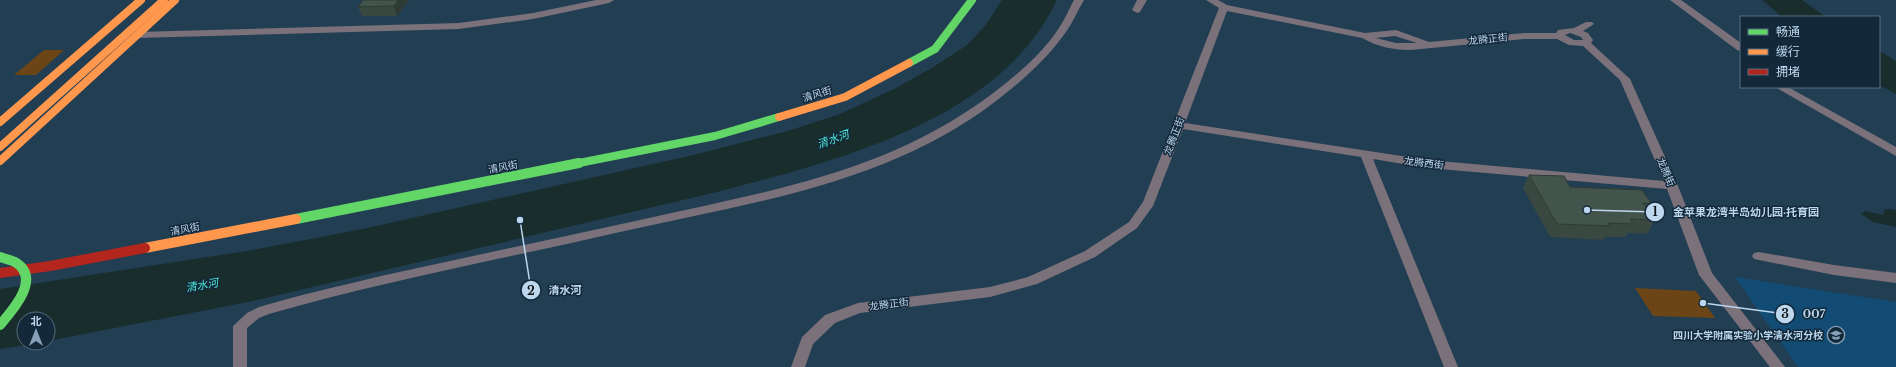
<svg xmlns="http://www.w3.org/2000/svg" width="1896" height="367" viewBox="0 0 1896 367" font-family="'Libre Baskerville','Noto Sans SC',serif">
<rect width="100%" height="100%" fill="#223e53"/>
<path fill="#124b73" d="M 1735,277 L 1896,302 L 1896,367 L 1798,367 Z"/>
<g fill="#6b4515">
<path d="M 44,50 L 64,50 L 36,75 L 14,75 Z"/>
<path d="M 1635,288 L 1696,291 L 1715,318 L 1653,316 Z"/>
</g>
<g fill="#182d2c">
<path d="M 1002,0 L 1057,0 C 1000,121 835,161 717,192 L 253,301 L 48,341 L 48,319 L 24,319 L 24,343 L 38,343 L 0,349 L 0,289 L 253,250 L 363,229 L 689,156 L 788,131 L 840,114 L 896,88 L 935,66 L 967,45 L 985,26 Z"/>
<path d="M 1762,0 L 1802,0 L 1826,17 L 1782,17 Z"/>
<path d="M 1879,51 L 1896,61 L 1896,94 L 1879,85 Z"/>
<path d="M 1888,209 L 1896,210 L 1896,227 L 1873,222 L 1861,214 L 1865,211 L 1883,215 L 1884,210 Z"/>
</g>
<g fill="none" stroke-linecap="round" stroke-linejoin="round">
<g fill="#7a717a" fill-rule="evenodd">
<path d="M 596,0 L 614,0 L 609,3 L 533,19 L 459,29 L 137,38 L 132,35 L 137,32 L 459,23 L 533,13 Z"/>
<path d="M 1074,0 L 1084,0 C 1078,10 1073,22 1066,32 C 1047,59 1022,81 996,101 C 888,184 750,203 620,232 C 503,259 384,281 269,314 L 259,318 L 247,328 L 247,367 L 233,367 L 233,326 L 247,313 L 259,307 C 299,295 340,286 381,276 C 467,257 554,239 640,220 C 767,191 885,174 992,94 C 1017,75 1042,54 1059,28 C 1065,19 1069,9 1074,0 Z"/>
<path d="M 1137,0 L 1147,0 L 1140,12 L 1137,13 L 1132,10 Z"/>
<path d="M 1206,0 L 1218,0 L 1227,5 L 1365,33 L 1396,30 L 1429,42 L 1524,33 L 1556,33 L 1558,30 L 1574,28 L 1586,22 L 1592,22 L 1594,24 L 1583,31 L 1588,33 L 1593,40 L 1591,43 L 1630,79 L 1678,186 L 1712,273 L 1785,367 L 1770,367 L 1699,275 L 1667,189 L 1428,168 L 1373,159 L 1458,367 L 1444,367 L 1361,157 L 1183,129 L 1153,206 L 1137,228 L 1095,257 L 1037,284 L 990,297 L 860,313 L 835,323 L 813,344 L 805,367 L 791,367 L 802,337 L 825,315 L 858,303 L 990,287 L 1028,277 L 1085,251 L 1129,222 L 1143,202 L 1219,8 ZM 1227,11 L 1362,38 C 1378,47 1394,50 1411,50 L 1524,39 L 1557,39 L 1569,45 L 1583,46 L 1620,80 L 1664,181 L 1428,160 L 1185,123 ZM 1570,33 L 1581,37 L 1583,40 L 1574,40 L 1565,35 ZM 1395,36 L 1417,43 L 1396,43 L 1376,38 Z"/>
<path d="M 1670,0 L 1681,0 L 1741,43 L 1741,51 L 1737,50 Z"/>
<path d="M 1775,87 L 1788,87 L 1896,147 L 1896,156 Z"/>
<path d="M 1759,252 L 1834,265 L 1896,273 L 1896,283 L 1834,275 L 1754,259 L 1752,256 L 1754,253 Z"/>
</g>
<g stroke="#63d668" stroke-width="8">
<path d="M 909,63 L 935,49 L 972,0"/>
<path d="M 574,164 L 715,136 L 779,117"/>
</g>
<path stroke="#63d668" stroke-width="10" d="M 296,219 L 579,163"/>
<g stroke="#ff974d" stroke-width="8">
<path d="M 779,117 L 845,97 L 909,63"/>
<path d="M 0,122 L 141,0"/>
<path d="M 0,161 L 175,0"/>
</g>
<path stroke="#ff974d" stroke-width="10" d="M 145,248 L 296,219"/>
<path stroke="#b3261e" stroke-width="10" d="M 0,273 L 50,266 L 145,248"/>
<path stroke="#63d668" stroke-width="10" d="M 0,257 C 5,259 11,260 15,262 C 42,278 13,310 0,325"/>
<path stroke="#ff974d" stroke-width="8" d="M 0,147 L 164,0"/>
</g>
<g fill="#394840">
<path d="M 409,0 L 397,16 L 362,16 L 358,7 Z"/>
<path d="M 1529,175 L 1570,187 L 1652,204 L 1648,210 L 1655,220 L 1647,234 L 1628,233 L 1625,237 L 1605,237 L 1603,240 L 1550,237 L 1523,188 Z"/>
</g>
<path fill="#2e3b34" d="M 398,0 L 409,0 L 397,16 L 394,6 Z"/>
<g fill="#42544b" stroke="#2e3b34">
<path d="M 363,0 L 398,0 L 394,6 L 358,7 Z"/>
<path d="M 1529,175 L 1564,176 L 1570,187 L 1642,190 L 1652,204 L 1643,203 L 1655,220 L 1630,219 L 1633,224 L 1608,223 L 1610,226 L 1557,224 Z"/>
</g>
<defs>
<symbol id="school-ring" viewBox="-11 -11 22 22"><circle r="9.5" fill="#132839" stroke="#87a1b8" stroke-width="1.5"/><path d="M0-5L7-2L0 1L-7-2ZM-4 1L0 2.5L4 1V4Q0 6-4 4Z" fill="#87a1b8"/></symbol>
</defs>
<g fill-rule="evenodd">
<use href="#school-ring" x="1826" y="325" width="20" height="20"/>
</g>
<g text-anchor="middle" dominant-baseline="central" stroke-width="3" stroke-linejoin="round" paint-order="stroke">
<g font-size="10" fill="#bdd7ee" stroke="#132839">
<text transform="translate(1488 39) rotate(-6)">龙腾正街</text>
<text transform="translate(817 94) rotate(-17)">清风街</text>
<text transform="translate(1174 136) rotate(-69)">龙腾正街</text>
<text transform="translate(1424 163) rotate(7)">龙腾西街</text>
<text transform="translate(503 167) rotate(-11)">清风街</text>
<text transform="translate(1666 172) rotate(66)">龙腾街</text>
<text transform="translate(185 229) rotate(-11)">清风街</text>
<text transform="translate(889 304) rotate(-7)">龙腾正街</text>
</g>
<g font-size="10" font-weight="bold" fill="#bdd7ee" stroke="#132839" text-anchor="end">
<text x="1823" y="335">四川大学附属实验小学清水河分校</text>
</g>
<g font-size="11" font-style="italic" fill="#4fe9d8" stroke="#132839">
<text transform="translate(833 139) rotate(-20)">清水河</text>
<text transform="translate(202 285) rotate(-10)">清水河</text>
</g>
</g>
<path fill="none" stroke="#bdd7ee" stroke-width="1.5" d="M1587 210L1655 212M520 220L531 290M1703 303L1785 314"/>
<g fill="#bdd7ee" stroke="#132839" stroke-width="1.5">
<circle cx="1587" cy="210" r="4"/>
<circle cx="520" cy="220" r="4"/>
<circle cx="1703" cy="303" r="4"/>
<circle cx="1655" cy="212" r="10"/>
<circle cx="531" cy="290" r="10"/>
<circle cx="1785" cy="314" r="10"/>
</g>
<g font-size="12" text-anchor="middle" font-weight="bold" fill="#111">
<text x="1655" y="216">1</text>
<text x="531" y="295">2</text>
<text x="1785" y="318">3</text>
</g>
<g font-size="11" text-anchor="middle" font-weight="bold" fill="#bdd7ee" stroke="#132839" stroke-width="3" stroke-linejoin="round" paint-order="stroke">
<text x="1746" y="216">金苹果龙湾半岛幼儿园·托育园</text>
<text x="565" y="294">清水河</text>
<text x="1814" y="318">007</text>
</g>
<rect x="1740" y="16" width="140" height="72" fill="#132839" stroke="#576e81"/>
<rect x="1748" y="29" width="20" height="6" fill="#63d668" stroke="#576e81"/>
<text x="1776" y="36" font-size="12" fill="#bdd7ee">畅通</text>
<rect x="1748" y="49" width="20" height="6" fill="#ff974d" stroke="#576e81"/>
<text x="1776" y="56" font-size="12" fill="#bdd7ee">缓行</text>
<rect x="1748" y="69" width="20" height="6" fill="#b3261e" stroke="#576e81"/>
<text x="1776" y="76" font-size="12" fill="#bdd7ee">拥堵</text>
<g transform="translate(36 331)"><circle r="19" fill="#132839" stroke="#576e81"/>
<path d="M0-3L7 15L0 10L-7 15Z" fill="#87a1b8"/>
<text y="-6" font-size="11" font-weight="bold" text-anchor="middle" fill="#bdd7ee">北</text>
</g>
</svg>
